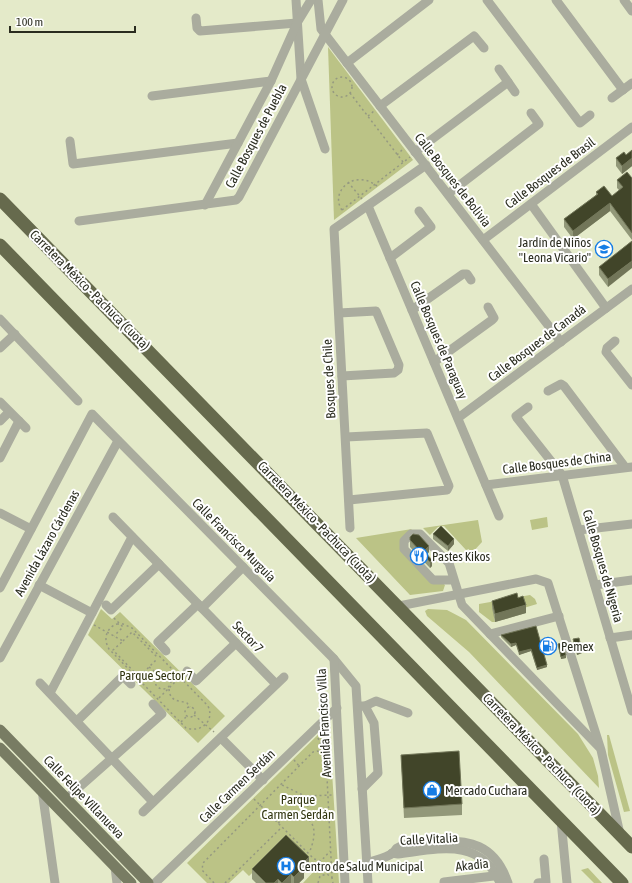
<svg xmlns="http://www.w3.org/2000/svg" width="632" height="883" viewBox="0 0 632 883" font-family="'Asap Condensed',sans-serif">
<rect width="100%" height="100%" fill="#e4eac9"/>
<g fill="#bbc386">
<path d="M 328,47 L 413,160 L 334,220 Z"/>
<path d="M 547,517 L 548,527 L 532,530 L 530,520 Z"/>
<path d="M 478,520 L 482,542 L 470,555 L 469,549 L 466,550 L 444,526 L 438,527 L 430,535 L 423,528 Z"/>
<path d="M 412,529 L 401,540 L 400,546 L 445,585 L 443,591 L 410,595 L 356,538 Z"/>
<path d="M 530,595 L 535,599 L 537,604 L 494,617 L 495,622 L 492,622 L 479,612 L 479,604 Z"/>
<path d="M 101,609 L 112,619 L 120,612 L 225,716 L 198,743 L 88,635 Z"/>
<path d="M 428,609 L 447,610 L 466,620 L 578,734 L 593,758 L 598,776 L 599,788 L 469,652 L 427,616 L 425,611 Z"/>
<path d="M 329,724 L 339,883 L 303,883 L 315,870 L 285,841 L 249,876 L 243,870 L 229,883 L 207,883 L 187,863 Z"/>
<path d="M 607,735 L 609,735 L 630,811 L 624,812 L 608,755 Z"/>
<path d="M 588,868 L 602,883 L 594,883 L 581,870 Z"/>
</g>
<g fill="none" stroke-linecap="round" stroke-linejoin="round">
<g stroke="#959981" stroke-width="1.5" stroke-dasharray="2 3" stroke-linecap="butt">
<circle cx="342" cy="87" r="10"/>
<path d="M 350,93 L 403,162"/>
<path d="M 368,116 L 374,111"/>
<path d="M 397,155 L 403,149"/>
<path d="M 348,182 L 362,199"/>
<path d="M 342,210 L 410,157"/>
<path d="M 342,210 C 329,192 355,167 378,187"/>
<path d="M 114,618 L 123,627 L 114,636"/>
<path d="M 117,624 L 123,624 L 132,628 L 208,706 C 215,721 201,733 186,728 L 109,649 C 103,639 106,628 117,624 Z"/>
<path d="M 94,625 L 123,641 L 113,650 L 139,677"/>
<path d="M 123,641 L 132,632 L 158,658"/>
<path d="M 149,667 L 158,674"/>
<circle cx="163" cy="681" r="8"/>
<path d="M 140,676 L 157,659"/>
<path d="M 169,689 C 170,702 178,700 187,703 L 190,707"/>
<path d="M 159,698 L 179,678"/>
<circle cx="190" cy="712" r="5"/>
<path d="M 194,715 L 214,732"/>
<path d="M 181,722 L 187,716"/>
<path d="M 318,738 L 326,757 L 332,878"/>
<path d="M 294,760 L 299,766"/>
<path d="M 282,785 L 305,796 L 333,795"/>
<path d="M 254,799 L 314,859 L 321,861 L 330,851"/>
<path d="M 304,816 L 311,797"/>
<path d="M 278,823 L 292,814 C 318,815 317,835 309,853"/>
<path d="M 214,883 L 202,870 L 203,863 L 313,752 L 317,751 L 324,753"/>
<path d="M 225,883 L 282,827"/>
<path d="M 318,883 L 320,876 L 327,874 L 332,878 L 333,883"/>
</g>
<g stroke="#aaac9e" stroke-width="9">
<path d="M 296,0 L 301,79 L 325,149"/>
<path d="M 318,0 L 321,29 L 561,342"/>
<path d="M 487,0 L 580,123 L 590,115"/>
<path d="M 556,0 L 623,90"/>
<path d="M 624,0 L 632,11"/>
<path d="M 196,18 L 197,28 L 200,31 L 297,23"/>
<path d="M 347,63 L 429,0"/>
<path d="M 499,69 L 515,92"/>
<path d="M 152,96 L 271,81"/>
<path d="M 612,98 L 632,83"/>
<path d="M 380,106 L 474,36 L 484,48"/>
<path d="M 70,141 L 73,164 L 238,143"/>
<path d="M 415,152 L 508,82"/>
<path d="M 448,194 L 539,124 L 531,113"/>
<path d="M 531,204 L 606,308"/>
<path d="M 205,205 L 271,81 L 297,23 L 311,0"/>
<path d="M 368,206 L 499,516"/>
<path d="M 79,221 L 236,200 L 239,197 L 343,0"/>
<path d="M 483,240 L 632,127"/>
<path d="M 390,258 L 431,227 L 419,211"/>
<path d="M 412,310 L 463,274 L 467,274 L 471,280"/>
<path d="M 339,313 L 376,311 L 399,365 L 398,370 L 394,373 L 342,376"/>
<path d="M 0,319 L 78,401"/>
<path d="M 615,341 L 607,348 L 606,352 L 632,385"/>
<path d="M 0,348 L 15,334"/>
<path d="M 434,362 L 492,320 L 494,318 L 488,307"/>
<path d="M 548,391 L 561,384 L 564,386 L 625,467"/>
<path d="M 0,402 L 26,428"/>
<path d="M 528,407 L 516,416 L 517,418 L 562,475 L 632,711"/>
<path d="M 458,418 L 632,289"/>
<path d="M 0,421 L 9,412"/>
<path d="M 346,437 L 427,433 L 449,486 L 447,490 L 349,500"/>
<path d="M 0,458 L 19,421"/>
<path d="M 486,485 L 632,467"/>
<path d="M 0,513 L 31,529"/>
<path d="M 113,517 L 276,684"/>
<path d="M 350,528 L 334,229 L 426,165"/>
<path d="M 579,530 L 632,524"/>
<path d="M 454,580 L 433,580 L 404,549 L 404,541 L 411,534 L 420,534 L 449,563 L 462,605 L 599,747"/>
<path d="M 39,585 L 92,613"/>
<path d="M 595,585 L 632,580"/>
<path d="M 0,588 L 92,414 L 334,659 L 356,686 L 368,883"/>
<path d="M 106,605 L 111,610 L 159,564"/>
<path d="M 399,606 L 536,579 L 548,583 L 601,750 L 620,834"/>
<path d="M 202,608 L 243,567"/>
<path d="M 490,634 L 559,616"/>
<path d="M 610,638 L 632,635"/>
<path d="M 166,651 L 158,642 L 198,604"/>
<path d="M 0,658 L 118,441"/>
<path d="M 334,659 L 345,883"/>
<path d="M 187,671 L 196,681 L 236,643"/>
<path d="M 40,683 L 153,802"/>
<path d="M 50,693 L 132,537"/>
<path d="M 359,706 L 365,706 L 376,701 L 408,713"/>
<path d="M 77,721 L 123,676 L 131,684"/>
<path d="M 221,738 L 263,780"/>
<path d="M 362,789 L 378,773 L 374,723 L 365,706"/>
<path d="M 42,790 L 55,883"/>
<path d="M 66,799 L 162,714 L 153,704"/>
<path d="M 143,812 L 284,677"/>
<path d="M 561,820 L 567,883"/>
<path d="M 392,853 L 398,854 C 438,849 481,837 500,883"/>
<path d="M 367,863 C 375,860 386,858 393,853 C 394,852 396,849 397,848 C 407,842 422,842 433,841 C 469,839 495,844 508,883"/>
<path d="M 115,867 L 117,883"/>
<path d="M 155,883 L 337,708"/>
<path d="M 444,883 L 444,882 L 502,875"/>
<path d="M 538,883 L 546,882 L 544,859"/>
</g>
<g stroke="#787c63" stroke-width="11">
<path d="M 0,730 L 148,883"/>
<path d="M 0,748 L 131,883"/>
</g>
<g stroke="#666a4d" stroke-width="13">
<path d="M 0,199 L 632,847"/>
<path d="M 0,245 L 622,883"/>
</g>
</g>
<g fill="#929879">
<path d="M 632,150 L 632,166 L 622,174 L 616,166 L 616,158 L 626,155 Z"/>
<path d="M 632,178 L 632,240 L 610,211 L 573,239 L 564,227 L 564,219 L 596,195 L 596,192 L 612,196 L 619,190 L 617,188 L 617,180 Z"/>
<path d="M 632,241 L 608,287 L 599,275 L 599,267 Z"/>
<path d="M 433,534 L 454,544 L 448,551 L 433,539 Z"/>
<path d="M 410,537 L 429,552 L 427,554 L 432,566 L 430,568 L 410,547 Z"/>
<path d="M 518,598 L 526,613 L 495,622 L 492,608 L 492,601 Z"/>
<path d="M 536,626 L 547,667 L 537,670 L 531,651 L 519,655 L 516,645 L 511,647 L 501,637 L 501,635 Z"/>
<path d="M 573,639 L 582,653 L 577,655 L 573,642 Z"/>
<path d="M 558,644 L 566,658 L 561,659 L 558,646 Z"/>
<path d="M 401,755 L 462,804 L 462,815 L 404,818 Z"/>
<path d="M 309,868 L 304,873 L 304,878 L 299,883 L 256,883 L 252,879 L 252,869 Z"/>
</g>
<g fill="#727659">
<path d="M 632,158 L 632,166 L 622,174 L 622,166 Z"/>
<path d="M 610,203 L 610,211 L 573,239 L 573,231 Z"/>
<path d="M 632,261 L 632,268 L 608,287 L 608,279 Z"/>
<path d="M 454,539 L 454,544 L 448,551 L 448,546 Z"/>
<path d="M 429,546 L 429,552 L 425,556 L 424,551 Z"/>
<path d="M 432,560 L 432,566 L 430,568 L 430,562 Z"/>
<path d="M 526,605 L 526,613 L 495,622 L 495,614 Z"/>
<path d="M 516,643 L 516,645 L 511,647 L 511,644 Z"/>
<path d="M 531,649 L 531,651 L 519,655 L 519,652 Z"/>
<path d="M 582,651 L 582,653 L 577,655 L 577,652 Z"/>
<path d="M 566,655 L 566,658 L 561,659 L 561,657 Z"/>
<path d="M 547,665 L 547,667 L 537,670 L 537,668 Z"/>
<path d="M 309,857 L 309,868 L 304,873 L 304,878 L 299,883 L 294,883 L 294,877 L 301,865 Z"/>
<path d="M 291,874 L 291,883 L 282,883 Z"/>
<path d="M 278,879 L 278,883 L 274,883 Z"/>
</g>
<g fill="#414529" stroke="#727659">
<path d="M 632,150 L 632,158 L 622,166 L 616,158 L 624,152 L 626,155 Z"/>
<path d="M 627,172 L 632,178 L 632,233 L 610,203 L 573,231 L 564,219 L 598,194 L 596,192 L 604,186 L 612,196 L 623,187 L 617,180 Z"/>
<path d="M 632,241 L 632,261 L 608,279 L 599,267 Z"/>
<path d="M 441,526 L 454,539 L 448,546 L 433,534 Z"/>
<path d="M 413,534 L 419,535 L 429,546 L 424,551 L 432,560 L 430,562 L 410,540 L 410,537 Z"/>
<path d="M 517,593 L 518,598 L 523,596 L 526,605 L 495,614 L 492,601 Z"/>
<path d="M 536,626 L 547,665 L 537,668 L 531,649 L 519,652 L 516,643 L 511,644 L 501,635 Z"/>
<path d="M 579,638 L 582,651 L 577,652 L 573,639 Z"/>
<path d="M 561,643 L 566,655 L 561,657 L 558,644 Z"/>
<path d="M 459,751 L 462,804 L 404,808 L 401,755 Z"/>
<path d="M 286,835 L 309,857 L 301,865 L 304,867 L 294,877 L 291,874 L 282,883 L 278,879 L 274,883 L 266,883 L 252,869 Z"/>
</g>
<defs>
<symbol id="school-ring" viewBox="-11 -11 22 22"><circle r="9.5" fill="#fff" stroke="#167de5" stroke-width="1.5"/><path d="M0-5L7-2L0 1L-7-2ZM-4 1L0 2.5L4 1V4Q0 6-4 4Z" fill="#167de5"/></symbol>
<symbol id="restaurant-ring" viewBox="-11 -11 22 22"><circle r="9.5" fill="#fff" stroke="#167de5" stroke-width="1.5"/><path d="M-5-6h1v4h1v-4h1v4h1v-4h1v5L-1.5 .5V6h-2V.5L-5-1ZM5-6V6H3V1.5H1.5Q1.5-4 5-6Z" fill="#167de5"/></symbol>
<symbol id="fuel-ring" viewBox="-11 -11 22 22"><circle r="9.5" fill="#fff" stroke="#167de5" stroke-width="1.5"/><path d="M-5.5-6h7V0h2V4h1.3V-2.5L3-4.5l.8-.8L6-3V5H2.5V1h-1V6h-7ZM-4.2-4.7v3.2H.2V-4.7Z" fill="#167de5"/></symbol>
<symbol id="shop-ring" viewBox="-11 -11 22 22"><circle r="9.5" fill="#fff" stroke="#167de5" stroke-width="1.5"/><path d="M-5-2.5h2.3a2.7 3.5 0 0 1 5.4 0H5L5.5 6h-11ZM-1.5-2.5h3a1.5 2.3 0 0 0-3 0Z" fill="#167de5"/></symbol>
<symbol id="hospital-ring" viewBox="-11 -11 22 22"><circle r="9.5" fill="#fff" stroke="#167de5" stroke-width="1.5"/><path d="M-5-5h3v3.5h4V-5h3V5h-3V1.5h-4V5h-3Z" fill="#167de5"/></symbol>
</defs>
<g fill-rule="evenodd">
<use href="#school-ring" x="594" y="239" width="20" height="20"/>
<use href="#restaurant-ring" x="409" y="546" width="20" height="20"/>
<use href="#fuel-ring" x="538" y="636" width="20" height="20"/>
<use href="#shop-ring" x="422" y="780" width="20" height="20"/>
<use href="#hospital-ring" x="276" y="856" width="20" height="20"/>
</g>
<g text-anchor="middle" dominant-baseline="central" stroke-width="4" stroke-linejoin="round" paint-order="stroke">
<g font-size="13" fill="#2a2c1f" stroke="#fff">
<text transform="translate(256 136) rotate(-62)">Calle Bosques de Puebla</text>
<text transform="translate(550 173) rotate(-37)">Calle Bosques de Brasil</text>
<text transform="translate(453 180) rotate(52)">Calle Bosques de Bolivia</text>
<text transform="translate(90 290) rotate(45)">Carretera México - Pachuca (Cuota)</text>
<text transform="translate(439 340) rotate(67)">Calle Bosques de Paraguay</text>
<text transform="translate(537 343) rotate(-37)">Calle Bosques de Canadá</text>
<text transform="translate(329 379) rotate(-93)">Bosques de Chile</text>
<text transform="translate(557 463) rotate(-7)">Calle Bosques de China</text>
<text transform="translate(317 522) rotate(46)">Carretera México - Pachuca (Cuota)</text>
<text transform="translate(234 540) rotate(45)">Calle Francisco Murguía</text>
<text transform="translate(47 543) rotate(-61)">Avenida Lázaro Cárdenas</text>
<text transform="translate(603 566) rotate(74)">Calle Bosques de Nigeria</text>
<text transform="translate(248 637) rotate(46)">Sector 7</text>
<text transform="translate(324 723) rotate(-93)">Avenida Francisco Villa</text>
<text transform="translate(542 754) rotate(46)">Carretera México - Pachuca (Cuota)</text>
<text transform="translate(237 786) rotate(-44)">Calle Carmen Serdán</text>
<text transform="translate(84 797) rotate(46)">Calle Felipe Villanueva</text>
<text transform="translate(429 839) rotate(-3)">Calle Vitalia</text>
<text transform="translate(472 865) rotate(-6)">Akadia</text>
</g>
<g font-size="13" fill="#2a2c1f" stroke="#fff" text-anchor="start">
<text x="591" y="242" text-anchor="end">Jardín de Niños<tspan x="591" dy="15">"Leona Vicario"</tspan></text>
<text x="432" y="556">Pastes Kikos</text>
<text x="561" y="646">Pemex</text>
<text x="445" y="790">Mercado Cuchara</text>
<text x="299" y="866">Centro de Salud Municipal</text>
</g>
<g font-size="13" fill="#313510" stroke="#fff">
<text x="156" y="675">Parque Sector 7</text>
<text x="298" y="799">Parque<tspan x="298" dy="15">Carmen Serdán</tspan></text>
</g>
</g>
<path d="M10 26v6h125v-6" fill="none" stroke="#2a2c1f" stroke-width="2"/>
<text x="16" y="26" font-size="12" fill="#2a2c1f" stroke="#ffffff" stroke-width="3" paint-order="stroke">100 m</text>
</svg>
